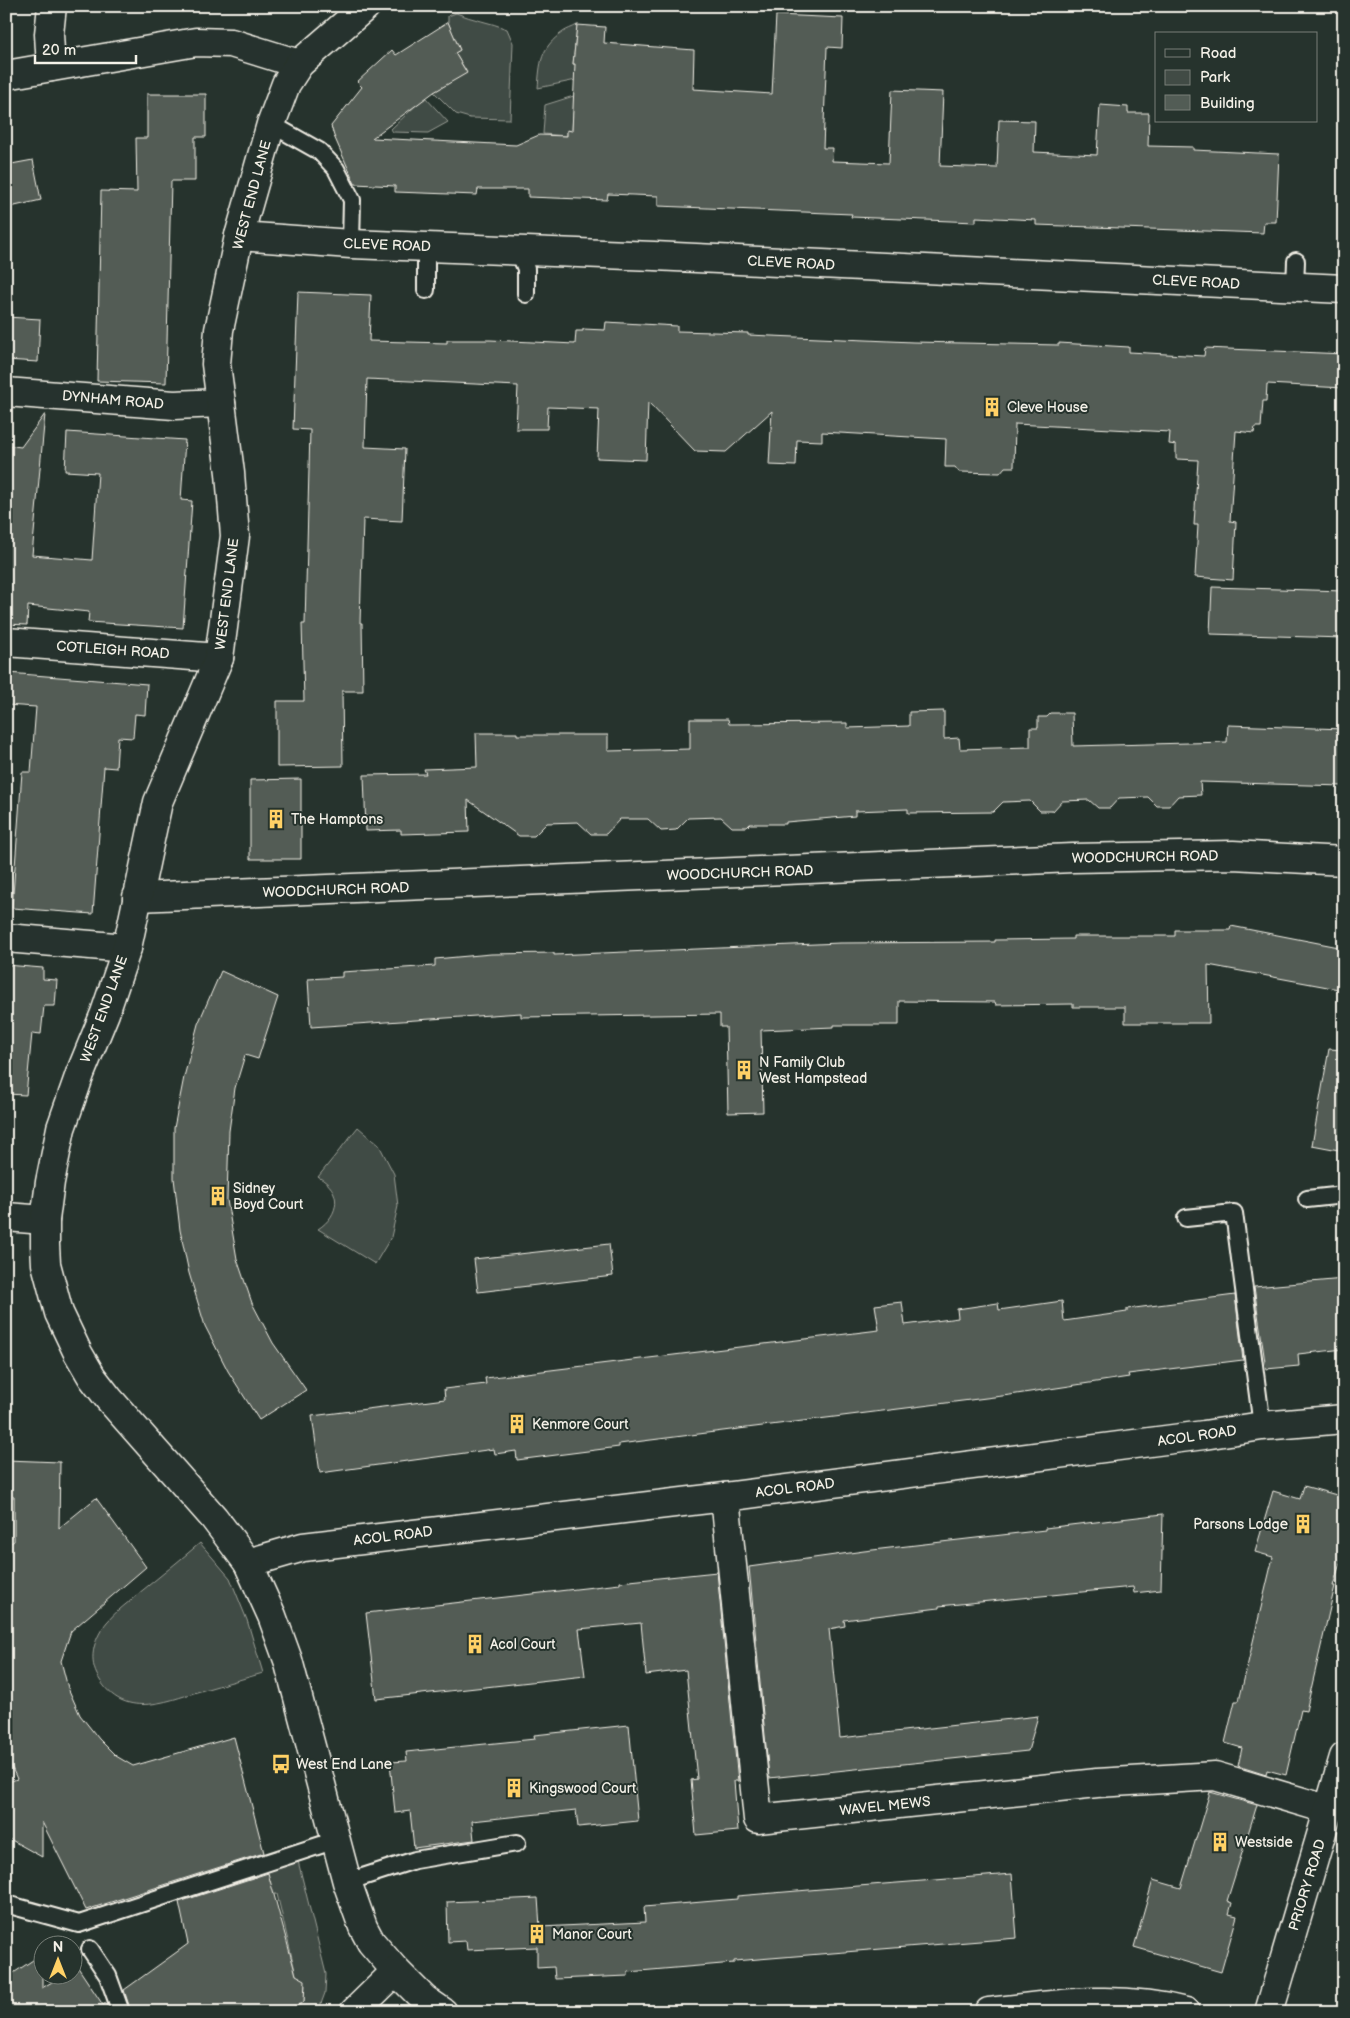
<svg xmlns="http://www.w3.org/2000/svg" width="1350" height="2018" viewBox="0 0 1350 2018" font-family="'Balsamiq Sans',sans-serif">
<rect width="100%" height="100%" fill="#26332d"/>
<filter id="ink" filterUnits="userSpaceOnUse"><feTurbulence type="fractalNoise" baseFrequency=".02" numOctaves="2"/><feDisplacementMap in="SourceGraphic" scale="10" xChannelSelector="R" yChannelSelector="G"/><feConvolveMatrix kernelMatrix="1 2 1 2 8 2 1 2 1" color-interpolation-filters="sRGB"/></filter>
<g filter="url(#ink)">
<g fill="#414b45" stroke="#9a9e96">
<path d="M 456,13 C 473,20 490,22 507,29 L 513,43 L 510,119 L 470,118 L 456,114 L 434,92 L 467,72 L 455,53 L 460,50 L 448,22 L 448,16 Z"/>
<path d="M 577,25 L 573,64 L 582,65 L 581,79 L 538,88 C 540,63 540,48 563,32 C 567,29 572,28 577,25 Z"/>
<path d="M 580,94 L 573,113 L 572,131 L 567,130 L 567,136 L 543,134 L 545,105 Z"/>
<path d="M 425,97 L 448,122 L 428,133 L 393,132 L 391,129 Z"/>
<path d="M 358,1127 L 379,1145 L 394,1174 L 398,1206 L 391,1237 L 375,1264 L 318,1229 C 340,1215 343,1190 318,1177 Z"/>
<path d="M 200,1543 L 230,1578 L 247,1620 L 263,1673 C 241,1679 219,1686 197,1692 C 160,1704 120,1719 97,1675 C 88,1657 95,1637 107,1622 C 116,1611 128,1603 138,1594 C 159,1577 180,1560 200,1543 Z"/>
<path d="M 298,1861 L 326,1974 L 325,1993 L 318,2012 L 278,2012 L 282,2008 L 290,2010 L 304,2002 L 305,1983 L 297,1979 L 277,1894 L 273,1894 L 267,1872 Z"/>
</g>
<g fill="#525c55" stroke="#f4f1e8">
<path d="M 776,15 L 843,18 L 842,48 L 827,47 L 823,148 L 833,148 L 832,161 L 889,163 L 892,90 L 943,92 L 940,166 L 997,168 L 999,120 L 1035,121 L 1034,152 L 1097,155 L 1100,105 L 1128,107 L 1128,113 L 1149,113 L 1148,146 L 1193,147 L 1193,150 L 1279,154 L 1276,222 L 1264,222 L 1263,233 L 1036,225 L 1036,220 L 976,217 L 976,222 L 851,217 L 852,214 L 658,206 L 658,196 L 608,194 L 607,200 L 528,197 L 528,189 L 478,189 L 477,195 L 395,192 L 395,186 L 355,184 L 334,136 L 331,126 L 362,87 L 357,82 L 392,50 L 396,55 L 448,22 L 460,50 L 455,53 L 467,73 L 434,92 L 372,138 L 516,145 L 539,135 L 567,136 L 567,130 L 572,131 L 575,64 L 573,64 L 577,25 L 605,27 L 604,43 L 694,50 L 693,89 L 772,94 Z"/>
<path d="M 147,94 L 206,94 L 206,137 L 195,137 L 195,181 L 171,181 L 166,383 L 97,381 L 101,191 L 137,192 L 136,138 L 147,138 Z"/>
<path d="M 33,160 L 41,200 L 6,208 L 6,165 Z"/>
<path d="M 298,292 L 371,295 L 369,341 L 447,343 L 447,340 L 490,340 L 575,344 L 576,331 L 583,331 L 583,329 L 605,330 L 606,322 L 677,326 L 677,331 L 748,333 L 748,335 L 913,342 L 1059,345 L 1059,343 L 1129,347 L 1129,352 L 1204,356 L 1205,348 L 1344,354 L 1344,388 L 1267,384 L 1266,401 L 1263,401 L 1261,427 L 1255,427 L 1254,433 L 1236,431 L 1230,521 L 1236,522 L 1233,580 L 1195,577 L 1198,525 L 1194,525 L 1198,460 L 1176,459 L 1176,445 L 1169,444 L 1170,432 L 1015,424 L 1014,467 L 1005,467 L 1000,473 L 959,472 L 955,467 L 945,467 L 946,439 L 822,432 L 822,441 L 797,440 L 796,466 L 769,465 L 772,411 L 726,452 L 695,451 L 648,402 L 646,460 L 597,458 L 599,409 L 548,407 L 547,429 L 516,429 L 518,386 L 367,379 L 365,447 L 405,449 L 402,521 L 363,519 L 360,623 L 362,623 L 363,691 L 342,691 L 343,766 L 277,767 L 277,701 L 304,701 L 302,624 L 305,624 L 310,430 L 293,429 Z"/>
<path d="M 6,317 L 40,319 L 38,362 L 6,360 Z"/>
<path d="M 45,414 L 32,555 L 92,560 L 98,473 L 65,471 L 67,432 L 185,440 L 181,500 L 192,501 L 183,628 L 88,622 L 89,612 L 28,606 L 27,625 L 6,624 L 6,445 L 21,447 Z"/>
<path d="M 1212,587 L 1344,591 L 1344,638 L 1210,634 Z"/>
<path d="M 8,673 L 147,684 L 145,715 L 135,714 L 133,738 L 118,737 L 116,768 L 104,767 L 93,914 L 12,908 L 22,772 L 31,772 L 36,707 L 6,705 Z"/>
<path d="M 944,711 L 944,739 L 959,738 L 960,749 L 1030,747 L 1030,728 L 1038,728 L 1038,717 L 1047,717 L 1051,713 L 1072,713 L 1073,746 L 1227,742 L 1228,725 L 1344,729 L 1344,786 L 1200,782 L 1201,795 L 1178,796 L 1169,806 L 1157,806 L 1148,797 L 1119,798 L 1110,808 L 1098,808 L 1089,800 L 1062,801 L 1053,811 L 1040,811 L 1030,801 L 1003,802 L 993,812 L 908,813 L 908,809 L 855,811 L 855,816 L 786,822 L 786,824 L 750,824 L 747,827 L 732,827 L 721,817 L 688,818 L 676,830 L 661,831 L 648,819 L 620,819 L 606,834 L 591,834 L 578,822 L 547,823 L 534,836 L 519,836 L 468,800 L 469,832 L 401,834 L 401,830 L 366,831 L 364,775 L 426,774 L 424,769 L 477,767 L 476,733 L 517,733 L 517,735 L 608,735 L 608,751 L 690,749 L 690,719 L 728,719 L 729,724 L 847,723 L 847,728 L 909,726 L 909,712 Z"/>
<path d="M 301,779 L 301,859 L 250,859 L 250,780 Z"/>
<path d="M 1231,926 L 1344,948 L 1344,990 L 1208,965 L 1209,1023 L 1125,1023 L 1125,1007 L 1073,1007 L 1073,1004 L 996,1005 L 995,1002 L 899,1001 L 899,1025 L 834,1025 L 834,1027 L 761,1030 L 763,1112 L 728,1113 L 726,1027 L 720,1027 L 720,1014 L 521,1017 L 521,1013 L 311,1027 L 308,979 L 342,977 L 342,972 L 435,966 L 435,959 L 491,954 L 554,953 L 554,955 L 840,943 L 995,942 L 995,940 L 1073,939 L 1073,936 L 1175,936 L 1175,930 L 1230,930 Z"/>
<path d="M 6,965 L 43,968 L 43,979 L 57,980 L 55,1006 L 44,1006 L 41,1034 L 32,1033 L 26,1095 L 6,1094 Z"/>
<path d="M 221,971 L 278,997 L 258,1059 L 245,1055 L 235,1088 L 229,1131 L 227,1200 L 237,1259 L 252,1303 L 273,1343 L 306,1390 L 259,1420 L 228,1371 L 205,1326 L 189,1273 L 180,1230 L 174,1178 L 174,1128 L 184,1077 L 198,1024 Z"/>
<path d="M 1329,1049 L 1344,1050 L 1344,1151 L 1312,1145 Z"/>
<path d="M 609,1244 L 613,1276 L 478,1292 L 474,1259 Z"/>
<path d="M 1344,1279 L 1344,1349 L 1298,1354 L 1299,1366 L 1266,1369 L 1254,1287 Z"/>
<path d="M 1235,1295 L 1243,1360 L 1128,1374 L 1129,1377 L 1010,1395 L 619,1444 L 619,1447 L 517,1460 L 516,1451 L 495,1454 L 494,1449 L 320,1473 L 312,1416 L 445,1399 L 444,1389 L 486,1384 L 485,1378 L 879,1330 L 875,1305 L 902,1302 L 905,1325 L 958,1318 L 957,1309 L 998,1303 L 999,1310 L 1062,1301 L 1064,1321 L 1127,1312 L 1127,1309 Z"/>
<path d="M 6,1460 L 60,1462 L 59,1528 L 96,1498 L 146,1567 L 71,1631 L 61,1661 L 68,1688 L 80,1715 L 99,1739 L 116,1756 L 133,1766 L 234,1737 L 264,1853 L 86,1910 L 42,1822 L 42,1857 L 6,1837 L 6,1783 L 17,1779 L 6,1755 L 6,1546 L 14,1541 L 14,1497 L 6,1496 Z"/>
<path d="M 1304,1486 L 1344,1497 L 1344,1550 L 1333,1586 L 1335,1586 L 1306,1711 L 1301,1710 L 1286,1775 L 1267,1770 L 1266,1775 L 1238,1766 L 1242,1748 L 1225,1743 L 1235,1701 L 1239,1701 L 1273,1557 L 1255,1552 L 1273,1491 L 1300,1499 Z"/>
<path d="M 1163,1514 L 1161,1590 L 1134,1593 L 1133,1587 L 939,1606 L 939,1608 L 844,1620 L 845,1626 L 829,1629 L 840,1738 L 1038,1716 L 1028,1751 L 769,1778 L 749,1567 L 864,1551 L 1045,1530 L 1045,1528 Z"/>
<path d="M 717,1572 L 738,1781 L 734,1781 L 738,1831 L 696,1835 L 691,1780 L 697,1779 L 686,1670 L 646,1675 L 641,1623 L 579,1629 L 585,1676 L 376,1699 L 366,1613 L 620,1584 L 620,1582 Z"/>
<path d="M 629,1725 L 638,1821 L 578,1827 L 576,1810 L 472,1821 L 474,1840 L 414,1848 L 410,1811 L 395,1813 L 390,1762 L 407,1761 L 406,1752 L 535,1739 L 534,1735 Z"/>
<path d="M 1210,1792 L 1257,1805 L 1227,1901 L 1232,1903 L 1229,1914 L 1237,1916 L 1221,1972 L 1134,1947 L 1153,1880 L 1181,1888 Z"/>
<path d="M 268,1873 L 296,1975 L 305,1980 L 304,2002 L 292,2008 L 271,2012 L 131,2012 L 124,1990 L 188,1944 L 179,1902 Z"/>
<path d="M 1012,1874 L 1017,1938 L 734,1961 L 734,1963 L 628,1972 L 628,1976 L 555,1979 L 554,1967 L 537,1968 L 537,1947 L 467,1950 L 466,1941 L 448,1942 L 447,1902 L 538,1898 L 540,1927 L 645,1922 L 644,1907 L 737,1899 L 737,1896 L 833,1888 Z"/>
<path d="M 42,1954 L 42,1988 L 62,1976 L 72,1976 L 72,1969 L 77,1966 L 103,2005 L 107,2002 L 110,2012 L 6,2012 L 6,1978 Z"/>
</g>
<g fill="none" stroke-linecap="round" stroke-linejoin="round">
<defs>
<g id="lane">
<path d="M 271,124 L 319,151 L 336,169 L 352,200 L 351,244"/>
<path d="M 519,252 L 526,269 L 526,294"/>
<path d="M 1295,287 L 1296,261"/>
<path d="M 426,290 L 426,247"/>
<path d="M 1307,1199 L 1344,1195"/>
<path d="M 1186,1218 L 1234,1213 L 1262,1426"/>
<path d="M 347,1882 L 415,1860 L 517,1843"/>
<path d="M 6,1904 L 79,1924 L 336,1840"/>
<path d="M 90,1949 L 108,1976 L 121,2012"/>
</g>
<g id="street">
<path d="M 51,67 L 49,34 L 52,6"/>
<path d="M 6,75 L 196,42 L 231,43 L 299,64"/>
<path d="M 6,392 L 174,405 L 221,403"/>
<path d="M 6,642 L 219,658"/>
<path d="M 137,897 L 1073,858 L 1233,855 L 1344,861"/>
<path d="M 6,938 L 127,948"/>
<path d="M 6,1217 L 45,1220"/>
<path d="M 725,1497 L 758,1819 L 1097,1783 L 1215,1776 L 1330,1810"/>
<path d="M 248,1563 L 303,1547 L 725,1497 L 1204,1435 L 1262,1426 L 1344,1419"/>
</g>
<g id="secondary">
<path d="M 366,6 L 299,64 L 286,84 L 271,124 L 239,236 L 219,330 L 216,364 L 230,473 L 235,536 L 219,658 L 158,802 L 127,948 L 105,1013 L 80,1074 L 61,1128 L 50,1182 L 45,1220 L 45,1245 L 46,1264 L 59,1313 L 78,1353 L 92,1377 L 109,1399 L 214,1518 L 248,1563 L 272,1616 L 288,1660 L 347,1882 L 363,1927 L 371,1942 L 396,1971 L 424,1999 L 443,2012"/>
<path d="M 239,236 L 351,244 L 654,256 L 1344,289"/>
<path d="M 354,2012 L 396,1971"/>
<path d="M 989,2012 C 1056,2004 1120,1994 1186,2012"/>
<path d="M 1269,2012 L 1344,1757"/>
</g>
</defs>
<use href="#lane" stroke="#f4f1e8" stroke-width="20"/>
<use href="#street" stroke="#f4f1e8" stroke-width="31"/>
<use href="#secondary" stroke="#f4f1e8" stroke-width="31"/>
<use href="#lane" stroke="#26332d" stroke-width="16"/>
<use href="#street" stroke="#26332d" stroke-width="28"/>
<use href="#secondary" stroke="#26332d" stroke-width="28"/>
</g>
</g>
<defs>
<symbol id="building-bare" viewBox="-9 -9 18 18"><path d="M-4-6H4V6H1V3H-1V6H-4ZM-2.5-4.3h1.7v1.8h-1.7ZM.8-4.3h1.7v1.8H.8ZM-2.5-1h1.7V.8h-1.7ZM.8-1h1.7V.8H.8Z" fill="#ffd166" stroke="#26332d" stroke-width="2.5" paint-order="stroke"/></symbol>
<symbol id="bus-bare" viewBox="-9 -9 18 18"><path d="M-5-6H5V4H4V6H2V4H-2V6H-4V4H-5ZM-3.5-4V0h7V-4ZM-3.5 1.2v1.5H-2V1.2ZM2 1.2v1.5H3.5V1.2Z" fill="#ffd166" stroke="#26332d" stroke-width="2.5" paint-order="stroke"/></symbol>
</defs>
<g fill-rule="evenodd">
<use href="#building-bare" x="978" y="393" width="28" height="28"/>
<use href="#building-bare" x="262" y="805" width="28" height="28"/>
<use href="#building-bare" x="730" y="1056" width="28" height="28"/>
<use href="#building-bare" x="204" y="1182" width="28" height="28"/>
<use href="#building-bare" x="503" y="1410" width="28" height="28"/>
<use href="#building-bare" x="1289" y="1510" width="28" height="28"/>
<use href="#building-bare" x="461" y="1630" width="28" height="28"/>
<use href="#bus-bare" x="267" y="1750" width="28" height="28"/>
<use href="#building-bare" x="500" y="1774" width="28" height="28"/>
<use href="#building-bare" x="1206" y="1828" width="28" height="28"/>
<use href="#building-bare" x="523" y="1920" width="28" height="28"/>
</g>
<g text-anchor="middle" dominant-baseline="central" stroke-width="4" stroke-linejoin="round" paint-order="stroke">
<g font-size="14" fill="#f4f1e8" stroke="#26332d">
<text transform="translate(252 195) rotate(-75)">WEST END LANE</text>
<text transform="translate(387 245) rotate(2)">CLEVE ROAD</text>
<text transform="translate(791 263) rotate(3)">CLEVE ROAD</text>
<text transform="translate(1196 282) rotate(3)">CLEVE ROAD</text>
<text transform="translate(113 400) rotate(5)">DYNHAM ROAD</text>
<text transform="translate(227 594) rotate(-83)">WEST END LANE</text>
<text transform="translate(113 650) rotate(4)">COTLEIGH ROAD</text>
<text transform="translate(1145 857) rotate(-1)">WOODCHURCH ROAD</text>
<text transform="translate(740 873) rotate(-2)">WOODCHURCH ROAD</text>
<text transform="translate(336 890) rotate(-2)">WOODCHURCH ROAD</text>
<text transform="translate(104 1009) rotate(-70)">WEST END LANE</text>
<text transform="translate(1197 1436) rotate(-8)">ACOL ROAD</text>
<text transform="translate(795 1488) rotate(-7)">ACOL ROAD</text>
<text transform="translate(393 1536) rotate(-7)">ACOL ROAD</text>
<text transform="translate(885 1806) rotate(-6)">WAVEL MEWS</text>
<text transform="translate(1307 1885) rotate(-73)">PRIORY ROAD</text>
</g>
<g font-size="14" fill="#f4f1e8" stroke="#26332d" text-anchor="start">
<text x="1007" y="407">Cleve House</text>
<text x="291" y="819">The Hamptons</text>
<text x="759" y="1062">N Family Club<tspan x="759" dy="16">West Hampstead</tspan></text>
<text x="233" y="1188">Sidney<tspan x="233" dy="16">Boyd Court</tspan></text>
<text x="532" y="1424">Kenmore Court</text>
<text x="1288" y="1524" text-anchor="end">Parsons Lodge</text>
<text x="490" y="1644">Acol Court</text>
<text x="296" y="1764">West End Lane</text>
<text x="529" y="1788">Kingswood Court</text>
<text x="1235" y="1842">Westside</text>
<text x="552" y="1934">Manor Court</text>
</g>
</g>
<rect width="1350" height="2018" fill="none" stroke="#26332d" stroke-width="25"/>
<rect x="12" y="12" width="1325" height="1993" fill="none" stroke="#f4f1e8" stroke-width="2" filter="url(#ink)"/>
<rect x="1155" y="32" width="162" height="90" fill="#26332d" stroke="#787f78"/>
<rect x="1165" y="49" width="25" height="8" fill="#26332d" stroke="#787f78"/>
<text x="1200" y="58" font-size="15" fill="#f4f1e8">Road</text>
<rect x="1165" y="70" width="25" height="15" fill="#414b45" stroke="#787f78"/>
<text x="1200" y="82" font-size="15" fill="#f4f1e8">Park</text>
<rect x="1165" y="95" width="25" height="15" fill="#525c55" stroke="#787f78"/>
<text x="1200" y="108" font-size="15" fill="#f4f1e8">Building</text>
<g transform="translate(58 1960)"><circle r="24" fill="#26332d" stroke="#787f78"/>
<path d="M0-4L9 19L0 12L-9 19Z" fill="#ffd166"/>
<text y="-8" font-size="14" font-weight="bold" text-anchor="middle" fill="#f4f1e8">N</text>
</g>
<path d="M35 55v8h101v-8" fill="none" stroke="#f4f1e8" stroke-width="2.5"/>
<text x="42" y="55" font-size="15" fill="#f4f1e8" stroke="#26332d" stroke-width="4" paint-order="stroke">20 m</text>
</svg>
